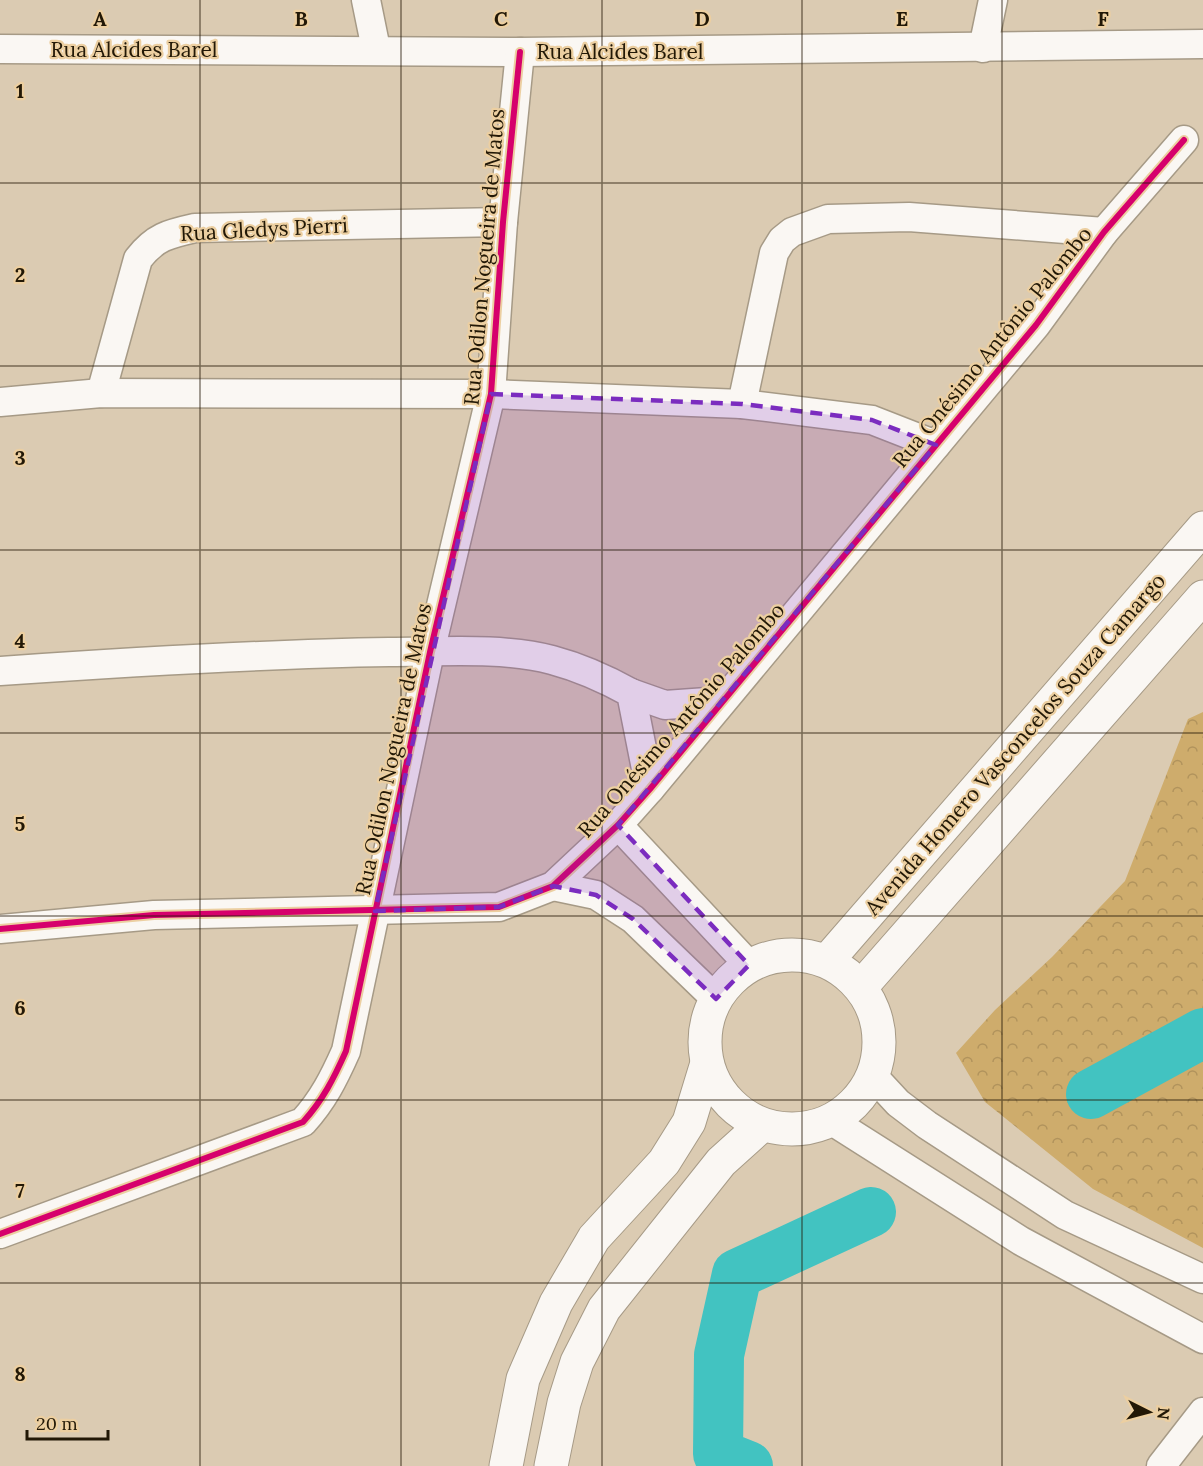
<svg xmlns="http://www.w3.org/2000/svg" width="1203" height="1466" viewBox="0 0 1203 1466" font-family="Lora,serif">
<defs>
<pattern id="forest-crowns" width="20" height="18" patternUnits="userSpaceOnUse" patternTransform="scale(1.5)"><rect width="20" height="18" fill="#ceac6c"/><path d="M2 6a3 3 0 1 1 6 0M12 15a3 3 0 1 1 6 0" fill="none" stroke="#b1935c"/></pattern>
</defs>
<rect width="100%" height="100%" fill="#dbcbb2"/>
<path fill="url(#forest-crowns)" d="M 1203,712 L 1203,1248 L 1093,1189 L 985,1102 L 956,1053 L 995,1010 L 1052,957 L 1125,881 L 1188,719 Z"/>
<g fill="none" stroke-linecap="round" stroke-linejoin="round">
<g stroke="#42c3c1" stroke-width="50">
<path d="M 1091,1094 L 1203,1033"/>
<path d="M 748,1466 L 718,1454 L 719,1355 L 737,1274 L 871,1212"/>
</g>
<defs>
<g id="minor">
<path d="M 366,0 L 376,49"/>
<path d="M 983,48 L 993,0"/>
<path d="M 0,49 L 520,52 L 1203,44"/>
<path d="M 101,393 L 138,259 C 155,237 168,234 195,228 L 503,222"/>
<path d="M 0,402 L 101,393 L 491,394 L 742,404 L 872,420 L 936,445"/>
<path d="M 742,404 L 774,253 L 782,240 L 792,232 L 828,219 L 909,217 L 1104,232"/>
<path d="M 0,671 C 130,662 259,654 389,652 C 440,652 503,647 552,660 C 582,668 604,678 631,693 L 650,789"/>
<path d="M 631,693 L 665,705 L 721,701"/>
<path d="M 618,825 L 749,965"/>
<path d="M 553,886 L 596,895 L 633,919 L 716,999"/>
<path d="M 0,929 L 154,915 L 499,907 L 553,886 L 618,825 L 650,789 L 1036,325 L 1104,232 L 1184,140"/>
<path d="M 873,1076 L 898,1103 L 927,1125 L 1065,1215 L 1203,1279"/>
<path d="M 832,1121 L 1021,1241 L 1203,1339"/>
<path d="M 0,1234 L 303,1122 C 323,1100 334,1078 346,1051 L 430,652 L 491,394 L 503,222 L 520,52"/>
<path d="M 1161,1466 L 1203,1412"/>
</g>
<g id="major">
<circle cx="792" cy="1042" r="87"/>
<path d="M 827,961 L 1203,528"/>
<path d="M 861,987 L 1203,597"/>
<path d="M 506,1466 L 523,1379 L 556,1303 L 594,1238 L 664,1162 L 689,1122 L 707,1063"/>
<path d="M 551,1466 L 564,1403 L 577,1362 L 604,1309 L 721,1162 L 762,1125"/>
</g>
</defs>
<use href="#minor" stroke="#a69a86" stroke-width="31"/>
<use href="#major" stroke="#a69a86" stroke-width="35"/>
<use href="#minor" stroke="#faf7f3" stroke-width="28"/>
<use href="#major" stroke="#faf7f3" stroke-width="33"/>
<defs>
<g id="cycleway">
<path d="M 0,929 L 154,915 L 499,907 L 553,886 L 618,825 L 650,789 L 1036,325 L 1104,232 L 1184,140"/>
<path d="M 0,1234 L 303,1122 C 323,1100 334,1078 346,1051 L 430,652 L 491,394 L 503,222 L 520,52"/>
</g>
</defs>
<use href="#cycleway" stroke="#eccfa1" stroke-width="10"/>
<use href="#cycleway" stroke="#d6006c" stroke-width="6"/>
</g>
<path fill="#7b2cbf" fill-opacity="0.2" stroke="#7b2cbf" stroke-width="4.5" stroke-dasharray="12 8" stroke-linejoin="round" d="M 491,394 L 742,404 L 872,420 L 936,445 L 618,825 L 749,965 L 716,999 L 633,919 L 596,895 L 553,886 L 499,907 L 375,911 Z"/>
<path fill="none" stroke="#221806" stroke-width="1.5" stroke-opacity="0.55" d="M 200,0 L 200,1466M 401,0 L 401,1466M 602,0 L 602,1466M 802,0 L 802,1466M 1002,0 L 1002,1466M 0,183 L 1203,183M 0,366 L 1203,366M 0,550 L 1203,550M 0,733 L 1203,733M 0,916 L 1203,916M 0,1100 L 1203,1100M 0,1283 L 1203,1283"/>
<g text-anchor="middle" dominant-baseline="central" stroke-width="4.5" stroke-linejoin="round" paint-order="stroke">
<g font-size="21" fill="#221806" stroke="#eccfa1">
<text x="134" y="49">Rua Alcides Barel</text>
<text x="620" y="51">Rua Alcides Barel</text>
<text transform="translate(264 229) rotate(-3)">Rua Gledys Pierri</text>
<text transform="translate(484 257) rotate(-85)">Rua Odilon Nogueira de Matos</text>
<text transform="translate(992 347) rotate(-51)">Rua Onésimo Antônio Palombo</text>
<text transform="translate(681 720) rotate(-49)">Rua Onésimo Antônio Palombo</text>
<text transform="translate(1015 744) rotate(-49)">Avenida Homero Vasconcelos Souza Camargo</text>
<text transform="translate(393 749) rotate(-78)">Rua Odilon Nogueira de Matos</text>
</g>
</g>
<g font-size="20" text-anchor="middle" font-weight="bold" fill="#221806" stroke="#eccfa1" stroke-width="4.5" stroke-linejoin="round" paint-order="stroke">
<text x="100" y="26">A</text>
<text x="301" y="26">B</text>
<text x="501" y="26">C</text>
<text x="702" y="26">D</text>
<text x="902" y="26">E</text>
<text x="1103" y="26">F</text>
<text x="20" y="98">1</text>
<text x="20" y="282">2</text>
<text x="20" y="465">3</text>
<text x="20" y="648">4</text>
<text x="20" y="831">5</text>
<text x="20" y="1015">6</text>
<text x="20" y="1198">7</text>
<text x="20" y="1381">8</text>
</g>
<g transform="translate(1149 1412) rotate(96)" stroke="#eccfa1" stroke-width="4.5" paint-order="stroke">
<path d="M0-4.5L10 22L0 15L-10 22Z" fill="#221806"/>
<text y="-9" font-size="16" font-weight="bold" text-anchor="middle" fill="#221806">N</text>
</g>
<path d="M27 1430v9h81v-9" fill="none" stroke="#221806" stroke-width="3"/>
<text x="36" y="1430" font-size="18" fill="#221806" stroke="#eccfa1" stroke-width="4.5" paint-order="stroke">20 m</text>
</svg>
